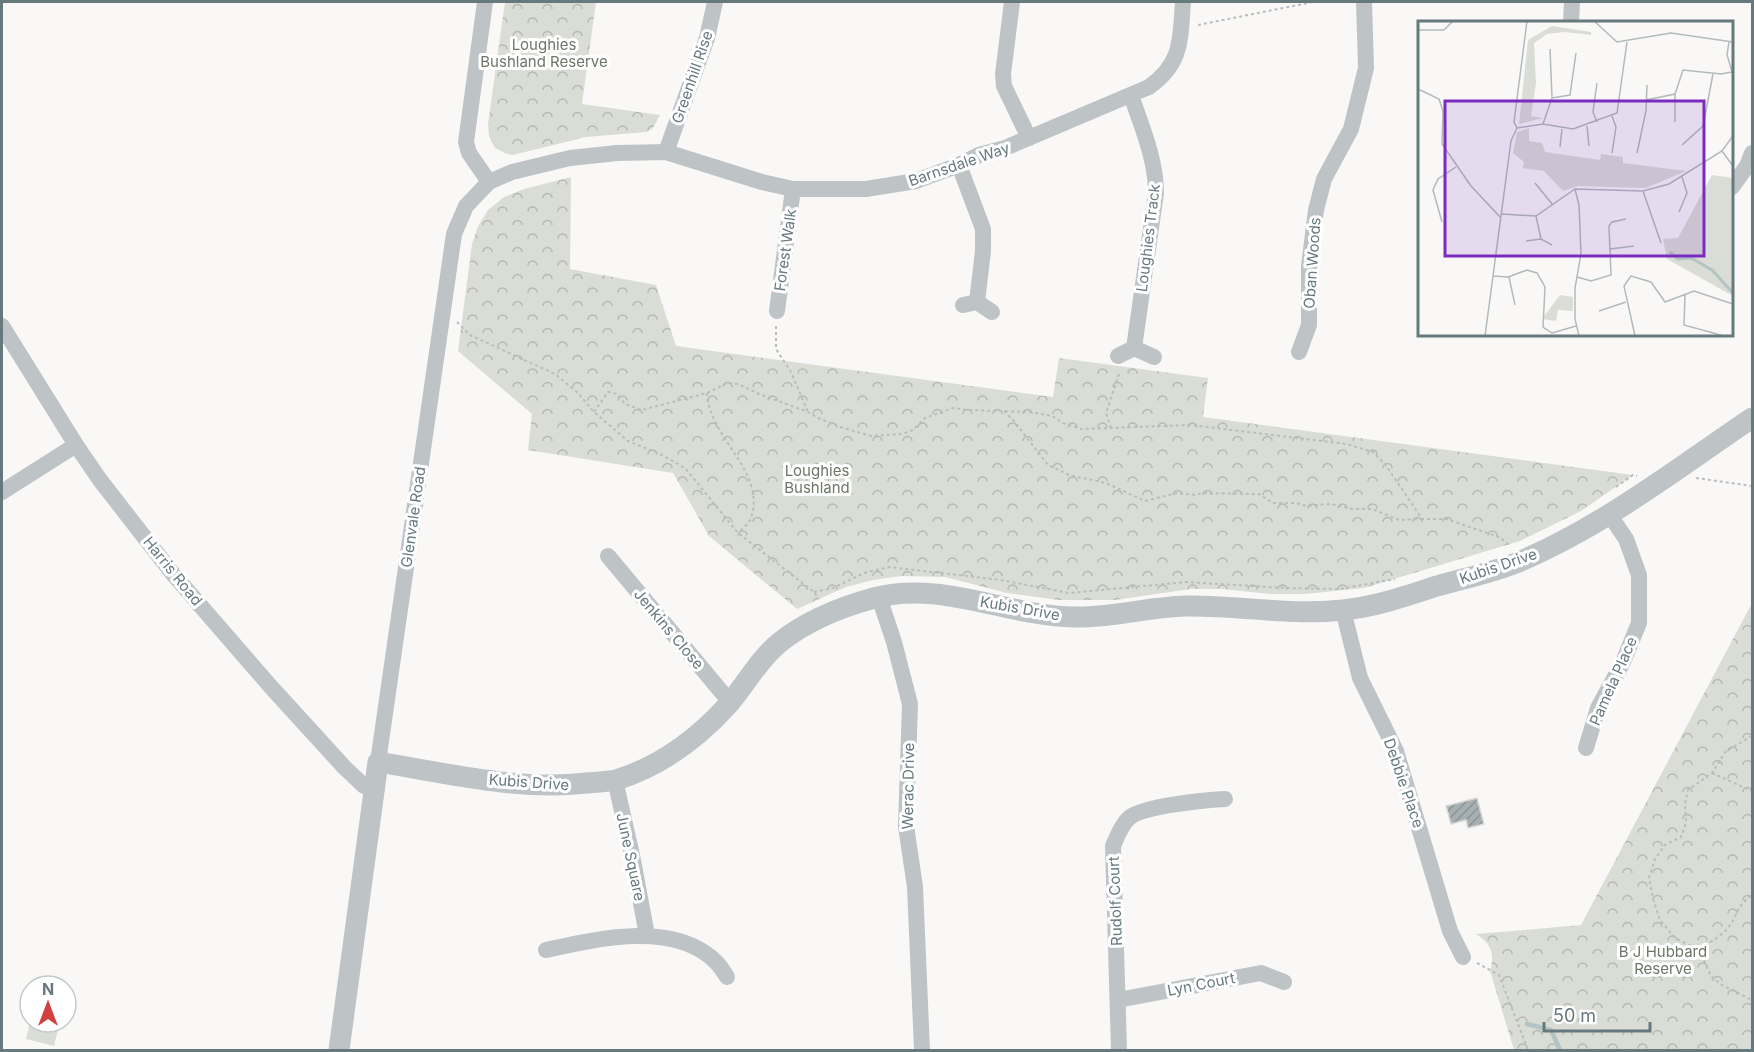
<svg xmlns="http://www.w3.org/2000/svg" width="1754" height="1052" viewBox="0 0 1754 1052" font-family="Inter,sans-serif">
<defs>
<pattern id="forest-crowns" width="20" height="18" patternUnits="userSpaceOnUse" patternTransform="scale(1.5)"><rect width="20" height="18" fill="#daddd6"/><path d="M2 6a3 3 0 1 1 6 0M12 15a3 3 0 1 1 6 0" fill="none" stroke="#b5b8b3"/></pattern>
<pattern id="building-hatch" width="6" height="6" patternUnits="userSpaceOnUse" patternTransform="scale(1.5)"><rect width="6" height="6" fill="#a6b0b3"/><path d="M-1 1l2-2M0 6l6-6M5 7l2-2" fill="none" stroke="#8b9497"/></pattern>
</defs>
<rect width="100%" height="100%" fill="#f9f8f7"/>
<path fill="#daddd6" d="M 30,1022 L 60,1022 L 54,1046 L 26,1039 Z"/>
<g fill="url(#forest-crowns)">
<path d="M 505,2 L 596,2 L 582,104 L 660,115 L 653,128 L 647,132 L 586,137 L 513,155 L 507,154 L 495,148 L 489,136 L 488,124 Z"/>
<path d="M 571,177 L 570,269 L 656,285 L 676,346 L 1053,397 L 1059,358 L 1208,378 L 1203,417 L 1633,475 L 1581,511 L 1520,541 L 1364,588 L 1306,594 L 1270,594 L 1221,589 L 1191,589 L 1115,600 L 1059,600 L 1007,593 L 945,577 L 902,576 L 873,580 L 846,587 L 797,609 L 709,536 L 673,473 L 528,450 L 532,414 L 458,351 L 472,244 L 478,226 L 488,210 L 504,197 L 524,189 Z"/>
<path d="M 1752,603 L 1752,1050 L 1514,1050 L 1490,971 C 1495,954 1491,943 1476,934 L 1581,925 Z"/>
</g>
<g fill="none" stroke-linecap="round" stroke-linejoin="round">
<path stroke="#b4c4c4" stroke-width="4.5" d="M 1527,1024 L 1551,1030 L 1560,1050"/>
</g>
<path fill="url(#building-hatch)" stroke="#dbdad9" stroke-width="1.5" d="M 1477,798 L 1484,824 L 1468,828 L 1466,820 L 1451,824 L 1446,806 Z"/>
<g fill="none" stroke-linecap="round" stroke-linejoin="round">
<g stroke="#b9bdbe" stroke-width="2" stroke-dasharray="3 3" stroke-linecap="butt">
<path d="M 1198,25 L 1313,2"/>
<path d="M 457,322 L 470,335 L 555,374 L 578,393 L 594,412 L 628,441 L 662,455 L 685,468 L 738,533 L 814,592 L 818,598"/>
<path d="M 776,326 L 776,349 L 791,372 L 808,412"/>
<path d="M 707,393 C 709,438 767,472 751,518 C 750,523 743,528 739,532"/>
<path d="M 1004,411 L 1014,421 L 1048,465 L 1069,475 L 1106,483 L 1145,501 L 1177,493 L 1196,495 L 1202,493 L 1259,494 L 1273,503 L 1296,503 L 1306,506 L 1331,504 L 1352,509 L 1372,509 L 1399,520 L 1422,519"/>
<path d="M 594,412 L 608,392 L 617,394 L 625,404 L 642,410 L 707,393 L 727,383 L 738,384 L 759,394 L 808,412 L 818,418 L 840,427 L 871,436 L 902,434 L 913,430 L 925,418 L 953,408 L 967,410 L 1031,412 L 1052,416 L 1063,423 L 1081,429 L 1191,425 L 1346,444 L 1373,452 L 1385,464 L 1422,519 L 1446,519 L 1499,537 L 1511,546"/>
<path d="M 1111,428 L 1106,413 L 1120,371"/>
<path d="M 1696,478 L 1752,486"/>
<path d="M 1616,487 L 1633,475 L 1637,476"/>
<path d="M 814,592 L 833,588 L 864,573 L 889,567 L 1001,580 L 1069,593 L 1186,582 L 1286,588 L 1339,589 L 1395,579"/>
<path d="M 1752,736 L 1726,751 L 1712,773 L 1688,790 L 1685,804 L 1686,823 L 1681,837 L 1665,845 L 1655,859 L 1649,878 L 1653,898 L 1660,920 L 1675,938 L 1699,950 L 1711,976 L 1720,984 L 1752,1000"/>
<path d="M 1712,773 L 1752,791"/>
<path d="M 1700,949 C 1709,943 1719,937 1727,929 C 1739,915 1734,908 1752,895"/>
<path d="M 1477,963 L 1499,975 L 1528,1050"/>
</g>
<g stroke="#bec4c6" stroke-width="16">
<path d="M 485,2 L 466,142 L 469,153 L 489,182"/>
<path d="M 1012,2 L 1003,74 L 1004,86 L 1029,138"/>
<path d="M 1571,22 L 1572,2"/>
<path d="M 1131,95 C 1142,128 1156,159 1156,193 L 1134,348"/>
<path d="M 666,152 L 707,38 L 715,2"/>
<path d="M 959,165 L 983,229 L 983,251 L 977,302"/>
<path d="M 1732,187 L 1747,166 L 1752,153"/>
<path d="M 963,305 L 977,302 L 992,312"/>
<path d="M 777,311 L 793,189"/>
<path d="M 2,326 L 76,445 L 100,480 L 173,574 L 271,687 L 344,767 L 364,786 L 375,788"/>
<path d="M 1299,352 L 1309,325 L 1309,266 L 1316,210 L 1324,179 L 1351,129 L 1366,68 L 1364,2"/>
<path d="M 1118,356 L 1134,348 L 1154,357"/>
<path d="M 2,492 L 76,445"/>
<path d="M 608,556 L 730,702"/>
<path d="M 879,597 L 894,642 L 910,704 L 906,826 L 915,887 L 922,1050"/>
<path d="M 1343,610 L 1360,678 L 1396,751 L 1450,931 L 1463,957"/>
<path d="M 1586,748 L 1598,708 L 1623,662 L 1639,623 L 1639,575 L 1626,539 L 1609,514"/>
<path d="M 378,762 L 454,234 L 466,206 L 489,182 L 512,172 L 570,158 L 617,153 L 666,152 L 762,182 L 793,189 L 866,189 L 916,181 L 959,165 L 979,155 L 1005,148 L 1149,87 C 1183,63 1180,39 1183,2"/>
<path d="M 615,780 L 632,855 L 647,935"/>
<path d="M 546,950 C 596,939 674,920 716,962 C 720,966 724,972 727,977"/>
<path d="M 1118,1000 L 1261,973 L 1284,982"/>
<path d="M 1119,1050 L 1113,846 C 1117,837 1121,825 1129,818 C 1142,806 1206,800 1225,799"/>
</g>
<path stroke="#bec4c6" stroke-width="21" d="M 339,1050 L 378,762 C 445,773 519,791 586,783 C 596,782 607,782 616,780 C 661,766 696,740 727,706 C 745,686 758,660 779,643 C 806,621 841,607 874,598 C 941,580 1007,616 1074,617 C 1111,618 1148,607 1186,606 C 1238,605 1290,616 1343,610 C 1375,607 1406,596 1437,586 C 1465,578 1496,572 1523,560 C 1606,524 1678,468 1752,418"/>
</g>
<g text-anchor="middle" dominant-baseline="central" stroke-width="6" stroke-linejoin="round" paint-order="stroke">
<g font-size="15" fill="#6c7765" stroke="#fff">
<text x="544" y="44">Loughies<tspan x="544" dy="17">Bushland Reserve</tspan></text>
<text x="817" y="470">Loughies<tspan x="817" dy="17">Bushland</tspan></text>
<text x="1663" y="951">B J Hubbard<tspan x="1663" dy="17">Reserve</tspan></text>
</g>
<g font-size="15" fill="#667a7e" stroke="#fff">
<text transform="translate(692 77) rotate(-71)">Greenhill Rise</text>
<text transform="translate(959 164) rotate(-19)">Barnsdale Way</text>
<text transform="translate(1148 238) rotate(-83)">Loughies Track</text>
<text transform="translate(785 250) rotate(-82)">Forest Walk</text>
<text transform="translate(1312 263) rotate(-86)">Oban Woods</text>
<text transform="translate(413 517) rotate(-82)">Glenvale Road</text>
<text transform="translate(1498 566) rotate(-19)">Kubis Drive</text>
<text transform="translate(173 571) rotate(51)">Harris Road</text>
<text transform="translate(1020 608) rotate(10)">Kubis Drive</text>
<text transform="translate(669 629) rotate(50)">Jenkins Close</text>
<text transform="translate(1613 681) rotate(-66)">Pamela Place</text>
<text transform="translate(529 782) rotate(4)">Kubis Drive</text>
<text transform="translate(1404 783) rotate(71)">Debbie Place</text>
<text transform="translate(908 786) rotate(-89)">Werac Drive</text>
<text transform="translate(631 857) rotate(78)">June Square</text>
<text transform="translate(1115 901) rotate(-92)">Rudolf Court</text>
<text transform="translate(1201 984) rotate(-11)">Lyn Court</text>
</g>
</g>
<g transform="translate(1418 21)">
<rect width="315" height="315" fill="#f9f8f7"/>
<path d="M 142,274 L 155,276 L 155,290 L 140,289 L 138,300 L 124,298 Z" fill="#daddd6"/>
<path d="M 134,5 L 173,11 L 173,14 L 147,11 L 129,13 L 116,22 L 118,62 L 113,95 L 125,97 L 101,103 L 110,19 ZM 111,107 L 111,120 L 124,122 L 127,131 L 182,139 L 183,133 L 205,136 L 205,142 L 268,150 L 228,167 L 160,165 L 145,170 L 126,150 L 105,147 L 106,141 L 95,132 L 99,111 ZM 294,154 L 315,157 L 315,275 L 249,238 L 245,218 L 260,217 Z" fill="#daddd6"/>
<path fill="none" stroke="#b4c4c4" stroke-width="3" d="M 252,231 L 260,238 L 273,237 L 294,249 L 315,272"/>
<path fill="none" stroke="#b1bbbc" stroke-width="1.5" d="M 176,0 L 199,21 L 253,12 L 315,21M 0,9 L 26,9 L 35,0M 311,21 L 309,34 L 315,54M 179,62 L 175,91 L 179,101M 0,68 L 21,78 L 25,90 L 24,123 L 53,165 L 83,197M 257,73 L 257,101M 134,77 L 152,74 L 158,32M 228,79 L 257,73 L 265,49 L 303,53 L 314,51M 194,95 L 198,106 L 194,132M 125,103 L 134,77 L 132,28M 169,105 L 171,125M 99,107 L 125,103 L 155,108 L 199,92 L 209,21M 99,107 L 96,101 L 109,0M 264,124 L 285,105 L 295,53M 142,126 L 144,108M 304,130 L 315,145M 219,132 L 228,90 L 229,64M 117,162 L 135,184M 157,168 L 161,184 L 163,233 L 157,267 L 157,298 L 161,315M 225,170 L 243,222M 261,191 L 269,172 L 264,156M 83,193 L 118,195 L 157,168 L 225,170 L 251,163 L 304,130 L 315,115M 118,195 L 123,218M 24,201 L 15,169 L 20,158 L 38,146M 108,220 L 123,218 L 134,224M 192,228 L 216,225M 75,255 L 90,256 L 109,249 L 119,252 L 127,266 L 125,306 L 134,312 L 158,305M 91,256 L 97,284M 159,256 L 173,260 L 193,254 L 191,205 L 194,201 L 208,198M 267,274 L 266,304 L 306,315M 181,290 L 208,281M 67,315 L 93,120 L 99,107M 217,315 L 206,265 L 213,255 L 233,261 L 247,281 L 276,270 L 315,283"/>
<path fill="#7b2cbf" fill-opacity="0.15" stroke="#7b2cbf" stroke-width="3" d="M 27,80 L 286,80 L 286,235 L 27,235 Z"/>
<rect width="315" height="315" fill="none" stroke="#667a7e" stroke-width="3"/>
</g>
<rect width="1754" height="1052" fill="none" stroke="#667a7e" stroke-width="6"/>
<g transform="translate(48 1004)"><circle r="28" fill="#ffffff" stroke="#c2cacb" stroke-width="1.5"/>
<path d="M0-4.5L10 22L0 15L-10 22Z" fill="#d13f3f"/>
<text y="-9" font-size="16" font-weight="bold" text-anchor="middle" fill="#667a7e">N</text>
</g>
<path d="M1544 1022v9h106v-9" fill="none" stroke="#667a7e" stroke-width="3"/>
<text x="1553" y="1022" font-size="18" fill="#667a7e" stroke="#ffffff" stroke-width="4.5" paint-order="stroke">50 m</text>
</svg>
